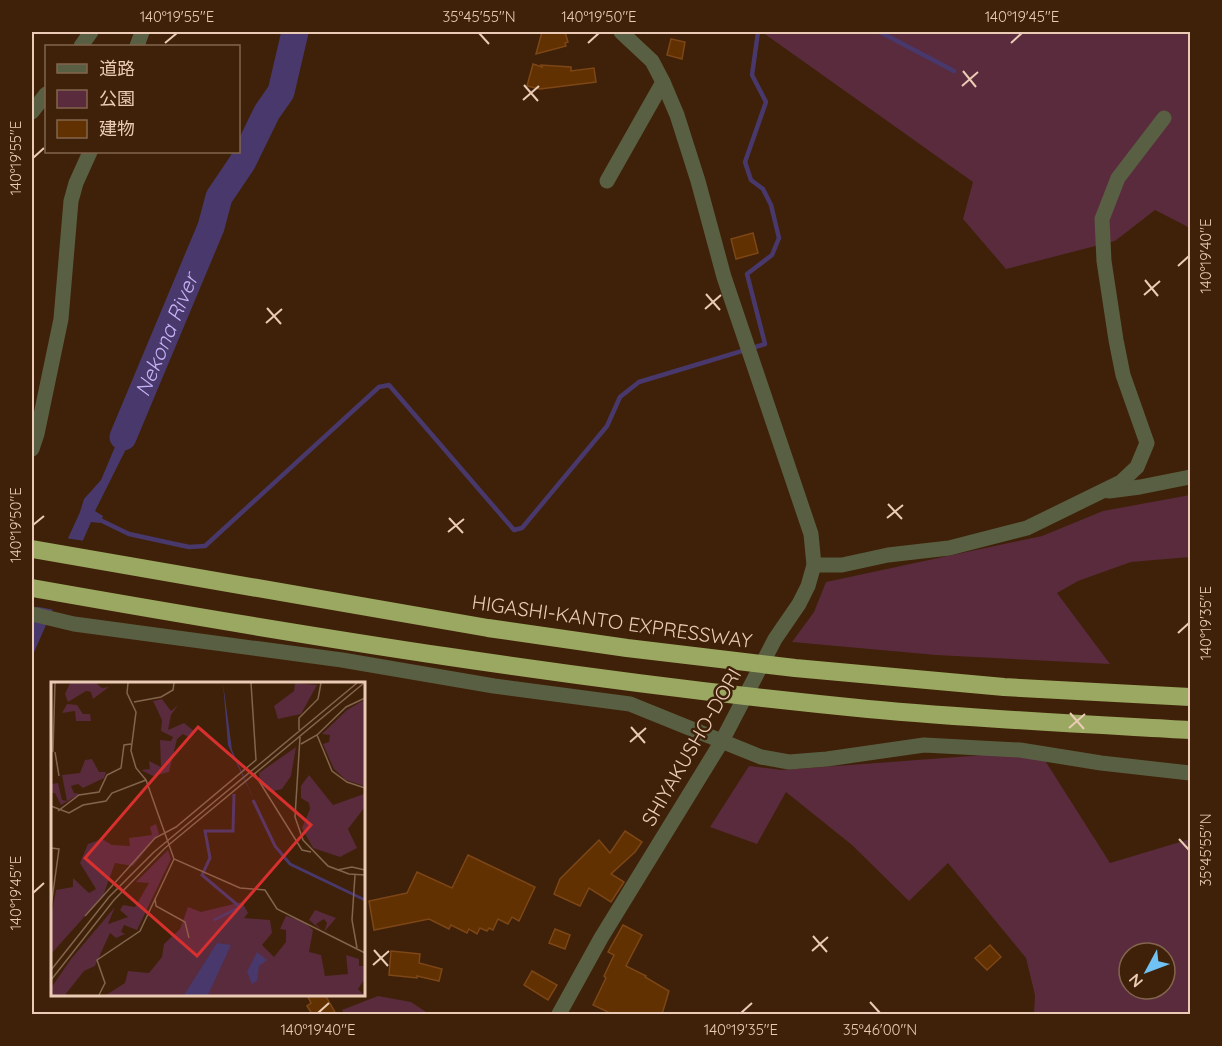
<svg xmlns="http://www.w3.org/2000/svg" width="1222" height="1046" viewBox="0 0 1222 1046" font-family="Quicksand,'Noto Sans JP',sans-serif">
<rect width="100%" height="100%" fill="#3e2108"/>
<g fill="#592b3c" fill-rule="evenodd">
<path d="M 762,32 L 1190,32 L 1190,228 L 1155,210 L 1115,241 L 1006,269 L 963,219 L 973,182 Z"/>
<path d="M 1190,495 L 1190,557 L 1131,562 L 1078,581 L 1057,593 L 1110,664 L 936,655 L 792,642 L 814,612 L 826,582 L 1042,536 L 1103,511 Z"/>
<path d="M 1039,751 L 1110,863 L 1190,839 L 1190,1014 L 1034,1014 L 1035,995 L 1026,958 L 948,863 L 909,901 L 852,845 L 786,792 L 757,844 L 710,827 L 749,766 L 782,770 ZM 1129,953 L 1165,953 L 1165,989 L 1129,989 Z"/>
<path d="M 378,996 L 411,1002 L 429,1014 L 344,1014 L 342,1010 Z"/>
</g>
<path fill="#49386c" d="M 136,397 L 139,416 L 129,443 L 95,511 L 103,516 L 100,523 L 91,522 L 32,657 L 32,617 L 80,512 L 84,499 L 101,480 Z"/>
<path fill="#3e2108" d="M 65,538 L 85,541 L 55,610 L 33,606 Z"/>
<g fill="none" stroke-linecap="round" stroke-linejoin="round">
<g stroke="#49386c" stroke-width="4.5">
<path d="M 880,32 L 954,71"/>
<path d="M 96,518 L 129,534 L 189,547 L 205,546 L 379,387 L 389,385 L 514,530 L 522,528 L 607,426 L 620,397 L 639,382 L 765,344 L 747,274 L 772,255 L 779,238 L 771,205 L 763,189 L 751,180 L 745,162 L 766,102 L 752,75 L 758,32"/>
</g>
<path stroke="#49386c" stroke-width="27" id="s1" d="M 123,437 L 211,227 L 219,197 L 242,163 L 267,112 L 281,92 L 295,32"/>
</g>
<g fill="#613101" stroke="#7d4617" stroke-width="1.5">
<path d="M 542,32 L 565,32 L 568,42 L 565,43 L 566,46 L 536,54 Z"/>
<path d="M 671,39 L 685,42 L 682,59 L 667,55 Z"/>
<path d="M 533,64 L 542,67 L 541,65 L 571,67 L 571,71 L 594,68 L 596,82 L 540,89 L 527,86 Z"/>
<path d="M 753,233 L 758,253 L 736,259 L 731,239 Z"/>
<path d="M 625,831 L 642,842 L 635,852 L 611,874 L 624,882 L 611,902 L 589,888 L 580,906 L 554,894 L 560,879 L 599,840 L 610,853 Z"/>
<path d="M 468,855 L 535,887 L 519,921 L 512,917 L 508,924 L 498,919 L 493,930 L 489,928 L 487,931 L 480,928 L 477,934 L 469,929 L 467,933 L 451,925 L 449,929 L 429,919 L 374,930 L 369,901 L 407,893 L 417,872 L 452,888 Z"/>
<path d="M 623,925 L 642,935 L 626,966 L 646,976 L 645,977 L 669,991 L 662,1014 L 612,1014 L 593,1005 L 606,978 L 604,976 L 614,955 L 608,952 Z"/>
<path d="M 555,929 L 570,935 L 565,949 L 549,943 Z"/>
<path d="M 990,945 L 1001,957 L 987,970 L 975,958 Z"/>
<path d="M 391,951 L 420,954 L 419,963 L 442,969 L 439,981 L 417,976 L 417,978 L 389,975 Z"/>
<path d="M 532,971 L 557,985 L 548,1000 L 524,985 Z"/>
<path d="M 306,993 L 324,993 L 336,1014 L 312,1014 L 307,1006 L 311,1003 Z"/>
</g>
<g fill="none" stroke-linecap="round" stroke-linejoin="round">
<g stroke="#595f43" stroke-width="15">
<path d="M 81,46 L 91,32"/>
<path d="M 137,46 L 142,32"/>
<path d="M 32,112 L 46,94"/>
<path d="M 607,181 L 663,82"/>
<path d="M 32,449 L 37,434 L 61,319 L 71,201 L 76,183 L 90,152"/>
<path d="M 1109,491 L 1140,487 L 1190,477"/>
<path d="M 814,565 L 842,565 L 888,555 L 949,548 L 1027,528 L 1121,482 L 1137,467 L 1147,443 L 1123,375 L 1116,340 L 1104,261 L 1102,219 L 1118,178 L 1164,118"/>
<path d="M 32,614 L 74,624 L 342,660 L 494,686 L 630,704 L 761,757 L 789,762 L 827,759 L 924,745 L 1020,750 L 1101,763 L 1190,773"/>
<path d="M 559,1014 L 601,938 L 722,741 L 775,639 L 799,604 L 808,586 L 814,565 L 811,534 L 724,277 L 698,181 L 677,115 L 663,82 L 652,61 L 621,32"/>
</g>
<g stroke="#9ba861" stroke-width="18">
<path d="M 32,549 L 488,628 L 627,648 L 795,668 L 1004,687 L 1190,697"/>
<path d="M 32,588 C 309,637 588,682 868,709 C 975,719 1083,724 1190,730"/>
</g>
</g>
<path fill="none" stroke="#ebcbb5" stroke-width="2" d="M 479,33 L 489,44M 165,43 L 177,33M 588,43 L 599,33M 1011,43 L 1022,33M 963,71 L 976,87M 524,85 L 538,101M 962,86 L 978,72M 523,100 L 539,86M 33,158 L 44,148M 1178,266 L 1189,256M 1145,280 L 1158,296M 706,294 L 720,310M 1144,295 L 1160,281M 267,308 L 281,324M 705,309 L 721,295M 266,323 L 282,309M 888,504 L 902,519M 449,518 L 463,533M 887,518 L 903,505M 33,525 L 44,516M 448,532 L 464,519M 1178,633 L 1189,623M 1070,713 L 1084,729M 631,727 L 645,743M 1069,728 L 1085,714M 630,742 L 646,728M 1179,839 L 1189,850M 33,893 L 44,883M 813,936 L 827,952M 374,950 L 388,966M 812,951 L 828,937M 373,965 L 389,951M 870,1002 L 880,1013M 318,1013 L 329,1003M 741,1013 L 752,1003"/>
<g text-anchor="middle" dominant-baseline="central" stroke-width="5" stroke-linejoin="round" paint-order="stroke">
<g font-size="20" fill="#ebcbb5" stroke="#3e2108">
<text transform="translate(612 621) rotate(8)">HIGASHI-KANTO EXPRESSWAY</text>
<text transform="translate(691 747) rotate(-60)">SHIYAKUSHO-DORI</text>
</g>
<g font-size="21" font-style="italic" fill="#c6b3f5" stroke="#3e2108">
<text stroke="none"><textPath href="#s1" startOffset="111">Nekona River</textPath></text>
</g>
</g>
<g transform="translate(51 682)">
<rect width="314" height="314" fill="#3e2108"/>
<path d="M 19,1 L 45,1 L 51,6 L 58,5 L 42,17 L 40,10 L 35,9 L 17,20 L 14,12 ZM 244,1 L 266,3 L 250,32 L 227,37 L 223,24 L 243,9 ZM 111,17 L 120,29 L 127,23 L 120,33 L 117,48 L 133,41 L 143,49 L 139,56 L 132,52 L 126,57 L 118,90 L 102,94 L 90,88 L 99,87 L 98,79 L 110,85 L 109,58 L 120,59 L 122,55 L 110,49 L 111,38 L 102,19 ZM 313,18 L 313,104 L 295,98 L 283,87 L 272,62 L 278,60 L 279,53 L 271,52 L 296,28 ZM 16,22 L 26,23 L 32,32 L 39,32 L 40,39 L 25,39 L 24,29 L 11,31 ZM 245,65 L 240,94 L 231,107 L 219,110 L 209,101 L 208,91 ZM 41,77 L 48,90 L 55,90 L 53,96 L 32,106 L 27,102 L 20,104 L 23,111 L 29,112 L 10,123 L 4,111 L 0,111 L 0,102 L 7,101 L 11,118 L 16,119 L 11,93 L 29,91 L 34,78 ZM 258,93 L 282,123 L 313,112 L 313,126 L 297,147 L 306,166 L 289,175 L 262,166 L 251,146 L 259,127 L 258,121 L 250,116 L 250,104 ZM 105,142 L 108,152 L 82,184 L 64,181 L 52,214 L 0,272 L 0,234 L 5,208 L 22,205 L 22,196 L 38,211 L 45,207 L 29,181 L 37,162 L 51,157 L 61,163 L 79,164 L 78,156 L 101,153 L 99,145 ZM 117,168 L 120,177 L 86,248 L 73,243 L 70,250 L 74,252 L 65,256 L 59,251 L 44,284 L 33,289 L 14,313 L 0,313 L 0,306 L 20,277 L 64,225 L 57,242 L 77,235 L 69,228 L 72,223 L 84,225 L 98,201 L 85,200 ZM 191,220 L 197,231 L 193,236 L 219,238 L 221,251 L 211,263 L 223,275 L 235,260 L 235,248 L 229,247 L 235,234 L 252,239 L 262,248 L 258,270 L 270,273 L 274,294 L 297,292 L 295,273 L 308,277 L 308,284 L 313,284 L 313,298 L 307,307 L 313,313 L 55,313 L 74,301 L 77,289 L 98,291 L 111,275 L 113,262 L 129,247 L 137,225 L 150,230 ZM 264,228 L 285,236 L 273,250 L 276,241 L 273,237 L 265,242 L 270,248 L 258,238 Z" fill="#592b3c"/>
<path d="M 172,1 L 181,68 L 204,120 L 177,63 ZM 166,261 L 180,263 L 157,313 L 133,313 ZM 206,270 L 216,278 L 208,284 L 206,299 L 201,302 L 196,290 Z" fill="#49386c"/>
<path fill="none" stroke="#49386c" stroke-width="3" d="M 202,118 L 224,164 L 239,182 L 314,218M 163,238 L 189,225 L 151,193 L 159,176 L 154,149 L 182,149 L 183,112"/>
<path fill="none" stroke="#83654d" stroke-width="1.5" d="M 77,1 L 76,11 L 85,30 L 80,69 L 85,86 L 95,98 L 123,177 L 189,206 L 214,208 L 226,227 L 314,271M 83,20 L 110,15 L 122,8 L 123,1M 248,48 L 248,36 L 267,17 L 270,1M 266,53 L 281,89 L 296,100 L 314,106M 249,55 L 244,135 L 252,158 L 277,184 L 298,192 L 314,193M 250,62 L 266,53 L 295,25 L 314,16M 2,70 L 4,1M 4,70 L 8,94M 203,91 L 251,168 L 260,170M 0,124 L 18,131 L 32,123 L 55,119 L 61,111 L 95,98M 7,129 L 28,113 L 48,110 L 56,93 L 70,86 L 73,63 L 80,62M 0,166 L 8,167 L 0,225M 286,188 L 301,185 L 314,188M 304,193 L 301,238 L 306,266M 104,216 L 105,224 L 134,240 L 138,256M 34,234 L 104,156 L 125,145 L 205,78 L 200,1M 0,288 L 58,215 L 103,170 L 306,1M 0,298 L 63,218 L 114,166 L 313,1M 48,313 L 54,301 L 46,278 L 89,249 L 123,177"/>
<path fill="#d7302f" fill-opacity="0.15" stroke="#d7302f" stroke-width="3" d="M 147,45 L 260,143 L 146,274 L 34,176 Z"/>
<rect width="314" height="314" fill="none" stroke="#ebcbb5" stroke-width="3"/>
</g>
<rect width="1222" height="1046" fill="none" stroke="#3e2108" stroke-width="66"/>
<rect x="45" y="45" width="195" height="108" fill="#3e2108" stroke="#83654d" stroke-width="1.5"/>
<rect x="57" y="64" width="30" height="9" fill="#595f43" stroke="#83654d" stroke-width="1.5"/>
<text x="99" y="75" font-size="18" fill="#ebcbb5">道路</text>
<rect x="57" y="90" width="30" height="18" fill="#592b3c" stroke="#83654d" stroke-width="1.5"/>
<text x="99" y="105" font-size="18" fill="#ebcbb5">公園</text>
<rect x="57" y="120" width="30" height="18" fill="#613101" stroke="#83654d" stroke-width="1.5"/>
<text x="99" y="135" font-size="18" fill="#ebcbb5">建物</text>
<g transform="translate(1147 971) rotate(229)"><circle r="28" fill="#3e2108" stroke="#83654d" stroke-width="1.5"/>
<path d="M0-4.5L10 22L0 15L-10 22Z" fill="#70c2f4"/>
<text y="-9" font-size="16" font-weight="bold" text-anchor="middle" fill="#ebcbb5">N</text>
</g>
<rect x="33" y="33" width="1156" height="980" fill="none" stroke="#ebcbb5" stroke-width="2"/>
<g font-size="15" text-anchor="middle" fill="#ebcbb5">
<text x="177" y="22">140°19'55"E</text>
<text x="479" y="22">35°45'55"N</text>
<text x="599" y="22">140°19'50"E</text>
<text x="1022" y="22">140°19'45"E</text>
<text transform="translate(16 158) rotate(-90)" y="5">140°19'55"E</text>
<text transform="translate(1206 256) rotate(-90)" y="5">140°19'40"E</text>
<text transform="translate(16 525) rotate(-90)" y="5">140°19'50"E</text>
<text transform="translate(1206 623) rotate(-90)" y="5">140°19'35"E</text>
<text transform="translate(1206 850) rotate(-90)" y="5">35°45'55"N</text>
<text transform="translate(16 893) rotate(-90)" y="5">140°19'45"E</text>
<text x="318" y="1035">140°19'40"E</text>
<text x="741" y="1035">140°19'35"E</text>
<text x="880" y="1035">35°46'00"N</text>
</g>
</svg>
